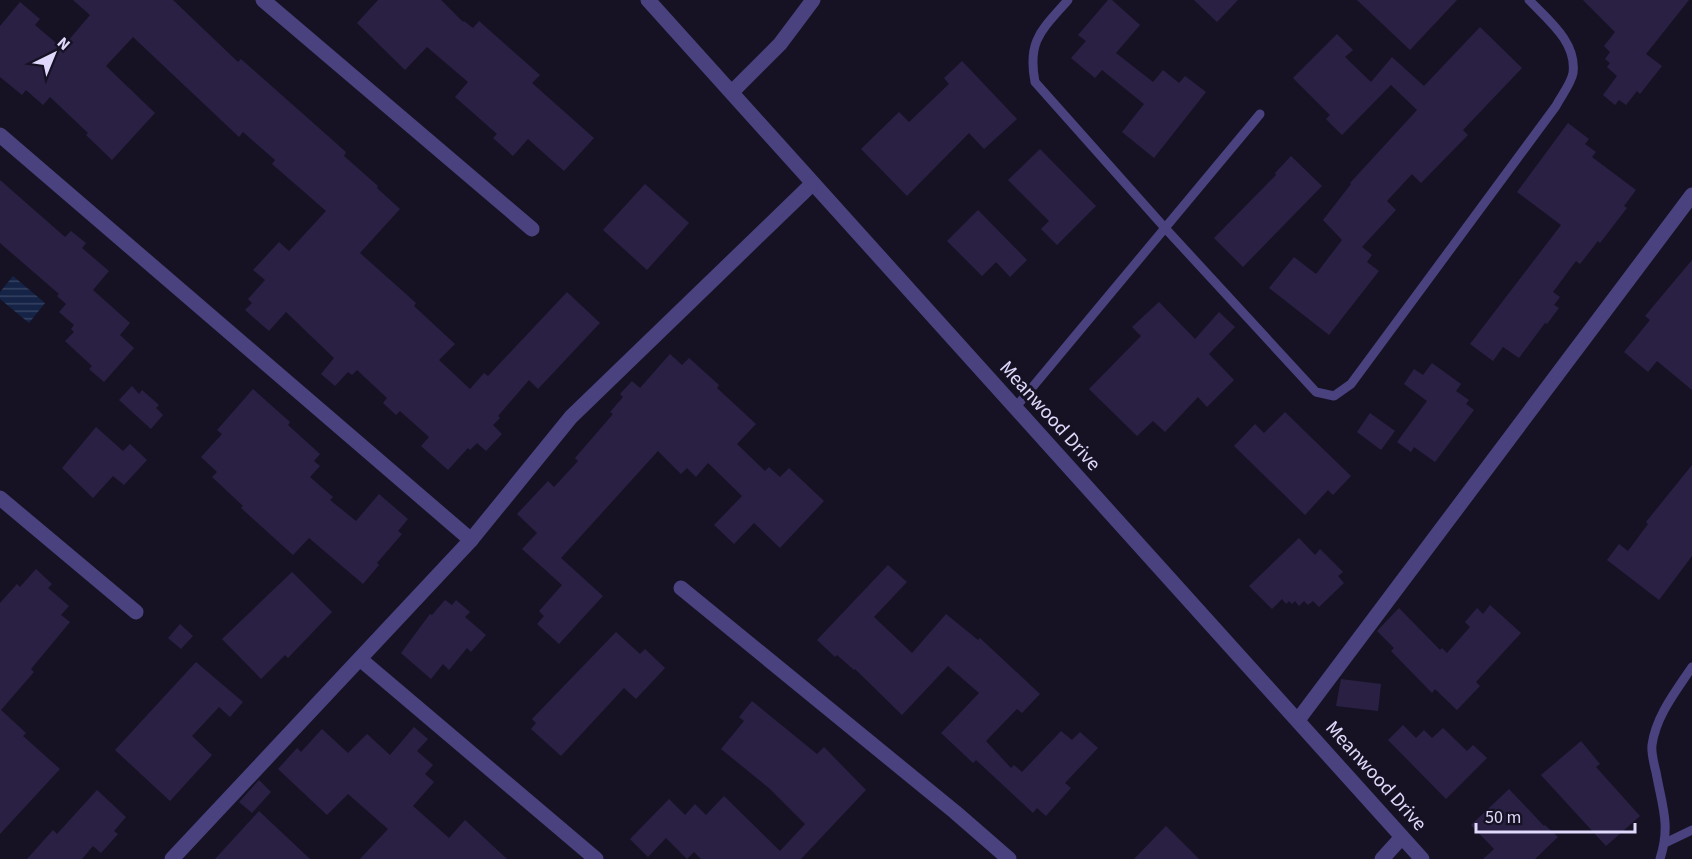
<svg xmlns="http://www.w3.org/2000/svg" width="1692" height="859" viewBox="0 0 1692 859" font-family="'Source Sans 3',sans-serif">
<defs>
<pattern id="water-rules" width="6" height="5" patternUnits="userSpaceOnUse" patternTransform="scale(1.5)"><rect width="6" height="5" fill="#142346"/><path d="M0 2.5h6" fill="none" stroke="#364262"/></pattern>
</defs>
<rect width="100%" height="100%" fill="#161224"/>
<path fill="url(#water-rules)" d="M 13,276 L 45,303 L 29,323 L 0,299 L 0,292 Z"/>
<g fill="#2a2043">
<path d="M 73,0 L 173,0 L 238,62 L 241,59 L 346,152 L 344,156 L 378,186 L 377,188 L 400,209 L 360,253 L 416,303 L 414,306 L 455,344 L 439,360 L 470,389 L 484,373 L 488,376 L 567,292 L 600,323 L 538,389 L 529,380 L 498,416 L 500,418 L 493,425 L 502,434 L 486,451 L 477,443 L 470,450 L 468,448 L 448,470 L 421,446 L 429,437 L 400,411 L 396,415 L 383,403 L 387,398 L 357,370 L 352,375 L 348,372 L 335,386 L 321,374 L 334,358 L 286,312 L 269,331 L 245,310 L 252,303 L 248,299 L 265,280 L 253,270 L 279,242 L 289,251 L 326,211 L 272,164 L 275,160 L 243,132 L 239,137 L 133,37 L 106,66 L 155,113 L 112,160 L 86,135 L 88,133 L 50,97 L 43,105 L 26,90 L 22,95 L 0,77 L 0,26 L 20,2 L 40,19 L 35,25 L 62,48 L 90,15 Z"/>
<path d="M 378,0 L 441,0 L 463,22 L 464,21 L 473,28 L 479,21 L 540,75 L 532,83 L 594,138 L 564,171 L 528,139 L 513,156 L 493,138 L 497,134 L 455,97 L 468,82 L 427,47 L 405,70 L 357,23 Z"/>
<path d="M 1108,0 L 1112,0 L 1140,25 L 1116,53 L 1153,82 L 1163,70 L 1179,83 L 1185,76 L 1206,92 L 1154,158 L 1122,132 L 1144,104 L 1102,70 L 1095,78 L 1071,58 L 1086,41 L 1078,35 Z"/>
<path d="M 1194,0 L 1238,0 L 1217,22 Z"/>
<path d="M 1357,0 L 1457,0 L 1410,50 Z"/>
<path d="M 1583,0 L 1689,0 L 1646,54 L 1662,66 L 1640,94 L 1637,91 L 1626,105 L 1619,100 L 1615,105 L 1603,95 L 1617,76 L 1607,67 L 1610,63 L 1605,59 L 1610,52 L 1604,46 L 1615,32 Z"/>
<path d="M 1480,27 L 1522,68 L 1463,130 L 1468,135 L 1421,183 L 1412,174 L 1387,201 L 1396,210 L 1362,247 L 1372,255 L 1367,262 L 1379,271 L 1329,335 L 1269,288 L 1294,257 L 1316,274 L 1342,240 L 1323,220 L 1351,184 L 1350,183 L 1417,110 L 1391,85 L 1342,135 L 1326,119 L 1330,115 L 1293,78 L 1337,34 L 1353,50 L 1345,57 L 1371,82 L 1392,57 L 1424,86 Z"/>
<path d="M 962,61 L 1017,119 L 984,149 L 969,133 L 907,196 L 861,149 L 899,112 L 909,122 L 949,84 L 944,78 Z"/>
<path d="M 1568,123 L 1589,139 L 1585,144 L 1596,152 L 1592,157 L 1636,190 L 1624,206 L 1627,208 L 1600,243 L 1598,241 L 1580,264 L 1576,261 L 1553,292 L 1560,297 L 1554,305 L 1559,308 L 1547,324 L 1545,323 L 1519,358 L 1503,347 L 1493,361 L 1470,344 L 1561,225 L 1517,192 Z"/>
<path d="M 1040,149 L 1096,206 L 1057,245 L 1041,229 L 1049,221 L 1008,180 Z"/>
<path d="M 1291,156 L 1322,186 L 1243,267 L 1214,238 L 1276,175 L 1275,173 Z"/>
<path d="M 0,180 L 65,237 L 71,231 L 86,243 L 82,248 L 109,271 L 93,290 L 130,323 L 120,335 L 134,348 L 104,382 L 89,369 L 92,366 L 65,341 L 74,332 L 71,329 L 74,325 L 59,312 L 66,304 L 57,296 L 59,294 L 0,243 Z"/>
<path d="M 645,184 L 689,223 L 647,270 L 603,230 Z"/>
<path d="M 978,210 L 1027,260 L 1010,277 L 996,262 L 982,276 L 947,241 Z"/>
<path d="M 1692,260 L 1692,390 L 1657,361 L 1648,372 L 1624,352 L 1650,320 L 1645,316 Z"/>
<path d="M 1159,302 L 1195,339 L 1219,312 L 1235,327 L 1209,354 L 1234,380 L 1207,407 L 1198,397 L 1165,432 L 1153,421 L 1137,436 L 1089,389 L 1141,336 L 1132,327 Z"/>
<path d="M 670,354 L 682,365 L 689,358 L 719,385 L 717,388 L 756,424 L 737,444 L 765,471 L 769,467 L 780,477 L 789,468 L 824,501 L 780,548 L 754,523 L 734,544 L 714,525 L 742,496 L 708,463 L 696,477 L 687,468 L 681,474 L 658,451 L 561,558 L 603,596 L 559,644 L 537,624 L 544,616 L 539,611 L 562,585 L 522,549 L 537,533 L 517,514 L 548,481 L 554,487 L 578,461 L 575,458 L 613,414 L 610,412 L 623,397 L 620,394 L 632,381 L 640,388 Z"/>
<path d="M 1432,363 L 1461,384 L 1456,391 L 1469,400 L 1466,404 L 1474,410 L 1435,462 L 1414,447 L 1411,452 L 1397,442 L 1427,401 L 1404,384 L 1414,369 L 1423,375 Z"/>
<path d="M 132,386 L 139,394 L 142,390 L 159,405 L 156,408 L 163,415 L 151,429 L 119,400 Z"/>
<path d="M 253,389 L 290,422 L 288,425 L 320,454 L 314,461 L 320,466 L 310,477 L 333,497 L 330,500 L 356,521 L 379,494 L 408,519 L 398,531 L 402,534 L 377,563 L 379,565 L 363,584 L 309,538 L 293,555 L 241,508 L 243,506 L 212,477 L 217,472 L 201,457 L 222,434 L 217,430 Z"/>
<path d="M 1285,412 L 1351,476 L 1333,495 L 1328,490 L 1305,515 L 1234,446 L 1255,424 L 1264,433 Z"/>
<path d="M 1370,413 L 1395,431 L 1381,450 L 1357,432 Z"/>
<path d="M 96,427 L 123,451 L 130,444 L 147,460 L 124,485 L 113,476 L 93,498 L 62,468 Z"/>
<path d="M 1692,465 L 1692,556 L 1659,600 L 1607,560 L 1619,544 L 1628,551 L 1648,524 L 1646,522 Z"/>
<path d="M 1299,538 L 1315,555 L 1320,549 L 1343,572 L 1338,576 L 1344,583 L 1319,607 L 1313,601 L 1308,605 L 1304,601 L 1299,606 L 1295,601 L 1292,604 L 1289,601 L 1286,604 L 1282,599 L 1272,609 L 1249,586 Z"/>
<path d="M 888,565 L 907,582 L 874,617 L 912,653 L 946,614 L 978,640 L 980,638 L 1040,694 L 1022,713 L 1017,709 L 986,741 L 1011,768 L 1014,765 L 1022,772 L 1061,731 L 1072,740 L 1080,732 L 1098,748 L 1065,783 L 1071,788 L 1046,816 L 1037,808 L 1033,813 L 976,760 L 973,763 L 941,733 L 979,693 L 948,666 L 902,715 L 855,669 L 854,670 L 837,655 L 835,657 L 817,640 Z"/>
<path d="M 36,569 L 52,584 L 48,588 L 69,606 L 61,615 L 70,622 L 31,669 L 34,672 L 1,710 L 26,733 L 23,736 L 60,769 L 0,834 L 0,603 L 17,584 L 20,587 Z"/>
<path d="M 292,572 L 332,612 L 288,658 L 285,655 L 261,679 L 222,639 Z"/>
<path d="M 445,600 L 452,605 L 456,600 L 470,612 L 465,617 L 486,635 L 471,652 L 467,648 L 449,670 L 443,664 L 431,679 L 401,653 L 430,614 L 432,615 Z"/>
<path d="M 1490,605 L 1521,633 L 1476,682 L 1480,686 L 1457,710 L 1435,689 L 1432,693 L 1391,651 L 1394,648 L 1377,631 L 1399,608 L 1440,650 L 1442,648 L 1447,653 L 1470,627 L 1465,622 L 1477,608 L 1483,614 Z"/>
<path d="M 180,624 L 193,636 L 181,649 L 168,638 Z"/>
<path d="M 616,632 L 640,654 L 645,649 L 665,668 L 636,699 L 624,688 L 561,756 L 531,729 L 536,723 L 532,719 Z"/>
<path d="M 196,662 L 243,702 L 230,717 L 219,707 L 192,736 L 212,755 L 170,801 L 115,750 Z"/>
<path d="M 1341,679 L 1381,684 L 1378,711 L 1336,706 Z"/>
<path d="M 752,701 L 817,754 L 824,747 L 866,790 L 801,859 L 701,859 L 694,852 L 687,859 L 666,838 L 648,857 L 630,839 L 669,799 L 685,815 L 695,804 L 706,815 L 724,796 L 780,851 L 805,824 L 770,789 L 721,749 L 744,721 L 739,717 Z"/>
<path d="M 1403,725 L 1416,738 L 1424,730 L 1432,738 L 1443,728 L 1467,751 L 1473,745 L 1487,758 L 1446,799 L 1388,740 Z"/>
<path d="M 414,727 L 428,739 L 417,751 L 433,765 L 425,774 L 434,782 L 413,806 L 449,838 L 465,820 L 507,859 L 360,859 L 388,829 L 348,794 L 327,815 L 278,769 L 297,748 L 301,752 L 322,729 L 348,753 L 367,734 L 390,755 Z"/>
<path d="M 1581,741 L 1600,764 L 1596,767 L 1640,816 L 1606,846 L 1541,775 Z"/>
<path d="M 259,780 L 271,792 L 252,813 L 239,802 Z"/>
<path d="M 1509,789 L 1544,826 L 1545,825 L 1558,837 L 1535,859 L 1483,859 L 1494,849 L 1471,825 Z"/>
<path d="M 97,790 L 126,817 L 114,831 L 118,834 L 101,853 L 93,846 L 82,859 L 27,859 L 53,830 L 57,834 Z"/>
<path d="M 259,811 L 310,859 L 215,859 Z"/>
<path d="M 1166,826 L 1199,859 L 1134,859 Z"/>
</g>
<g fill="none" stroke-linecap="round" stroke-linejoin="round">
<g stroke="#49427e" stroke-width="9">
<path d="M 1068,0 C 1042,30 1027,40 1035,82 L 1165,228 L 1316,392 L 1334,396 L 1351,384 L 1556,106 C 1561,96 1571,84 1573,73 C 1577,42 1548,20 1529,0"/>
<path d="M 1015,408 L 1260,114"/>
<path d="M 1665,843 L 1692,830"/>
<path d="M 1660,859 C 1671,825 1662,806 1656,772 C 1654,764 1651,753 1652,745 C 1656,716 1676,691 1692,667"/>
</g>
<g stroke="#49427e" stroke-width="15">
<path d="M 263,0 L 532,229"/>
<path d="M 648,0 L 1422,859"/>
<path d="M 732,92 L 780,44 L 813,0"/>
<path d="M 0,135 L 471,540"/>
<path d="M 0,498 L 136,612"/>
<path d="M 681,588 L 955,812 L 1009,859"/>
<path d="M 360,659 L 596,859"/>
<path d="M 1298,720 L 1692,195"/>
<path d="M 172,859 L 471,540 L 571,417 L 812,184"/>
<path d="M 1382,859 L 1402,837"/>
</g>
</g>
<g text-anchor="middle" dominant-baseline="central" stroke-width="6" stroke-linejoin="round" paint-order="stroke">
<g font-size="20" fill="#e0d9fb" stroke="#161224">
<text transform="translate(1050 416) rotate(48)">Meanwood Drive</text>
<text transform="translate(1376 776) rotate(48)">Meanwood Drive</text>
</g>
</g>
<g transform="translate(54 54) rotate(43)" stroke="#161224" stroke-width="4.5" paint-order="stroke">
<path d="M0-4.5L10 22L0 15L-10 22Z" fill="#e0d9fb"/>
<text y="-9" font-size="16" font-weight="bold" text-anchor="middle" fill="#e0d9fb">N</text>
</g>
<path d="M1476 823v9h159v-9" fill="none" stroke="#e0d9fb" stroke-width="3"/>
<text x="1485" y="823" font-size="18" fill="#e0d9fb" stroke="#161224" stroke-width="4.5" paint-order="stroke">50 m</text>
</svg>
